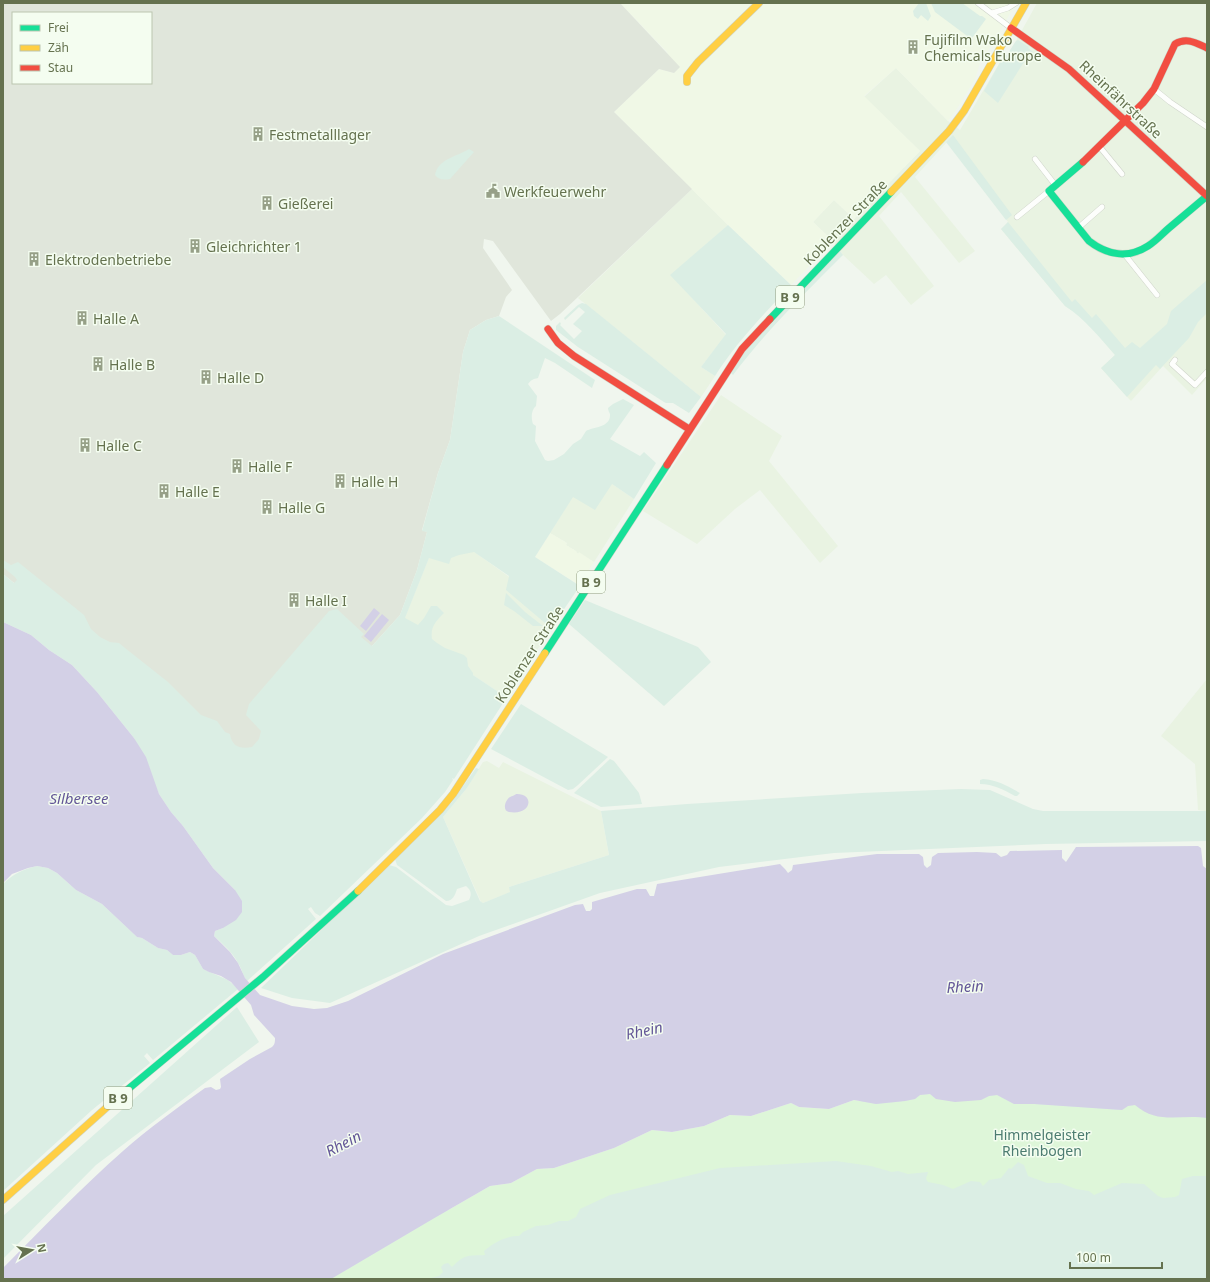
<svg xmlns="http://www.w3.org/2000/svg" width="1210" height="1282" viewBox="0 0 1210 1282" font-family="'Noto Sans',sans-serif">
<rect width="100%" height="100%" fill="#f0f6ee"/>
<g fill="#e9f3e2">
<path d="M 1037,3 L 1207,3 L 1207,378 L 1192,395 L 1163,366 L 1131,401 L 1129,399 L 1101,368 L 1115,355 L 1087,322 L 1079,315 L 1065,306 L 1001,229 L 1008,222 L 947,142 L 915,177 L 975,251 L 959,263 L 901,192 L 879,216 L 934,286 L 911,305 L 886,275 L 874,284 L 843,255 L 833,241 L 813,222 L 834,200 L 854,219 L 920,151 L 864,97 L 896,68 L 948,121 L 960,130 L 1003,57 L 1007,55 L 1016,41 Z"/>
<path d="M 692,189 L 728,225 L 671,275 L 726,335 L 701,367 L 715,376 L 701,397 L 578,298 Z"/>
<path d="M 721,395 L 782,436 L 769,461 L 838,546 L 820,563 L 760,490 L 735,509 L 697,544 L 643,511 Z"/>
<path d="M 612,484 L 634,499 L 594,562 L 579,553 L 578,554 L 576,551 L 566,545 L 567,543 L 550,533 L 573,496 Z"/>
<path d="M 441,528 L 561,614 L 506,697 L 401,627 Z"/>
<path d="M 1207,679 L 1207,811 L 1198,810 L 1195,764 L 1161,736 Z"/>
<path d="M 487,761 L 499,768 L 503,762 L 601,811 L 609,855 L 509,887 L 511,892 L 483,903 L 481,902 L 443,817 L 467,788 L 483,762 Z"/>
</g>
<g fill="#f0f8e6">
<path d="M 620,3 L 1016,3 L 999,33 L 980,63 L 975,79 L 958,107 L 948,121 L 896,68 L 864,96 L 920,151 L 854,219 L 834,200 L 813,222 L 833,241 L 791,285 L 728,225 L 614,112 L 659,69 L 674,73 L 667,52 Z"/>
<path d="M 550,533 L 567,543 L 566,545 L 576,551 L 578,554 L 579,552 L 594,562 L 579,585 L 535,557 Z"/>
</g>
<path fill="#e0e6db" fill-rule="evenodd" d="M 3,3 L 620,3 L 680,67 L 674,73 L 659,69 L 614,112 L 692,189 L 560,314 L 551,321 L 493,241 L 484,239 L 483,248 L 512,290 L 506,297 L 499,316 L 486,320 L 470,330 L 463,352 L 450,440 L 438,473 L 422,530 L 427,532 L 417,570 L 400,615 L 372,646 L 235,817 L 87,642 L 3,574 ZM 13,13 L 151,13 L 151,83 L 13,83 Z"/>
<g fill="#dbeee4">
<path d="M 919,3 L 926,3 L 931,16 L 928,21 L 921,15 L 918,19 L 914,16 L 913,11 Z"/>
<path d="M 931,3 L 962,3 L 980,16 L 982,16 L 986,19 L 972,38 L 970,38 L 935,12 Z"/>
<path d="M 1018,40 L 1029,47 L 1028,48 L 1033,52 L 1024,62 L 998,103 L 984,91 L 1003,57 L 1007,55 L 1016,41 Z"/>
<path d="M 953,135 L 1012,215 L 1006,220 L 946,142 Z"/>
<path d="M 469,149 L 474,152 L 450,179 C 443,180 439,180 435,175 C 438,159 456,157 469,149 Z"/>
<path d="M 1008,222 L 1072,302 L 1075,299 L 1092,318 L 1096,314 L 1125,348 L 1132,342 L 1140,348 L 1167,324 L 1171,311 L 1207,280 L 1207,313 L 1198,322 L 1189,338 L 1160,369 L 1156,365 L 1127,397 L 1101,368 L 1115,355 C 1099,337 1085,319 1065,306 L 1001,229 Z"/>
<path d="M 728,225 L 791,285 C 763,315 736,343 715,376 L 701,367 L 726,334 L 670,275 Z"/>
<path d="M 840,251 L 843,255 C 805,293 766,331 733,375 L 731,373 L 746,350 Z"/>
<path d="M 582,303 L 586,304 L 701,397 L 689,413 L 673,403 L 666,403 L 664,402 L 578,347 L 556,330 L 556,326 L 560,322 L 561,324 L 560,325 L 574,339 L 582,331 L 573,324 L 585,312 L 579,307 L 565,320 L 564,318 L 578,305 Z"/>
<path d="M 499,316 L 595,380 L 592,388 L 555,363 L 545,358 L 538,378 C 533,379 531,380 528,384 L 537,396 L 536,406 C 531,410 531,418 533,424 L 536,426 L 535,441 L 545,460 L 548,461 L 554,460 L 564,454 L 573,444 L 581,439 L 586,431 C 593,427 611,428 610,414 C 609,412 608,410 608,408 L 613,404 L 623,399 L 634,405 L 610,439 L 640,456 L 644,452 L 656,463 L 634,499 L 612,484 L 595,510 L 573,497 L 535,557 L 580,586 L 551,628 L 506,590 L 509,576 L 474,552 L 459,555 L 451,558 L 449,564 L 429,558 L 405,618 L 418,625 L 424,618 L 431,606 L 437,606 L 444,613 C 436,621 430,627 432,639 L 437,643 L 445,648 L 464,655 L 467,658 L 468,666 L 473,673 L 473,675 L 506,697 L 507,695 L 507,697 L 456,776 L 454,779 L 452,778 L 453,780 L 445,792 L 422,818 L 320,916 L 315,913 L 311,907 L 308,909 L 316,919 L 247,981 C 243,976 242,969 238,963 C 233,953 223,944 214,936 L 215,931 L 223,928 L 235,890 L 213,868 L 183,826 L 171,812 L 159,794 L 134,738 L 97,692 L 72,665 L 49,650 L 31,635 L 3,622 L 3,574 L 14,583 L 17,580 L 15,577 L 3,567 L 3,560 L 11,565 L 18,562 L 84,615 L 91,629 L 100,637 L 110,642 L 119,643 L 125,648 L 168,682 L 201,715 L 217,721 L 225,732 L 230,734 C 232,747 240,749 252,747 L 259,739 L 261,731 L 246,715 L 249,704 L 329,611 L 337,609 L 364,634 L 361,637 L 372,646 L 400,615 L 417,570 L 427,532 L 422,531 L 438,473 L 450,440 L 463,352 L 470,330 L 486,320 Z"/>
<path d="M 506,593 L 525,612 L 543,626 L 533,626 L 514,611 L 504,605 Z"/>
<path d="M 585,600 L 698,647 L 711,662 L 664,706 L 569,624 Z"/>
<path d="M 521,704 L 608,757 L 578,785 L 573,789 L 568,790 L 491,749 Z"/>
<path d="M 610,759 L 614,761 L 639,793 L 642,804 L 601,807 L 574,793 Z"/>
<path d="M 476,768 L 479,769 L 467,788 L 443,817 L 480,901 L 483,903 L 510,892 L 509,887 L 609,855 L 601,811 L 687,804 L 862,793 L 961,789 L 990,790 L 1033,809 L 1043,811 L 1207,811 L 1207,841 L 1046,844 L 834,853 L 719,867 L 600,893 L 479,936 L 330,1003 L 292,998 L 261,988 L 389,865 L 396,867 L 446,905 L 452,906 L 469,900 C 472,894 471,890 466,886 L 457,889 C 455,895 453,901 446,901 L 397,865 L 395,859 L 452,802 Z"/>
<path d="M 983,779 C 997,780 1008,786 1020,793 L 1017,796 L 1015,796 C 1004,790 993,784 980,784 L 980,780 Z"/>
<path d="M 37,866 L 48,868 L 57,873 L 76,890 L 102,904 L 137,937 L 142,938 L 158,948 L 167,950 L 173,955 L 181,955 L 190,952 L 195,955 L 203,969 L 228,980 L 238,989 L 153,1060 L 147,1053 L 144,1056 L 150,1063 L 92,1110 L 3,1191 L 3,884 C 13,874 23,869 37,866 Z"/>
<path d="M 237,1007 L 259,1042 L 96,1165 L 3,1259 L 3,1216 Z"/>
<path d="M 1207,1010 L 1207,1279 L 187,1279 Z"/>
</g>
<path fill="#def6d9" d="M 930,1094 L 936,1099 L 981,1100 L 989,1096 L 997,1095 L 1014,1104 L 1034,1104 L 1122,1110 L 1128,1106 L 1135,1105 L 1139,1108 L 1207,1118 L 1207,1176 L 1193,1176 L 1182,1179 L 1179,1195 L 1175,1197 L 1163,1198 L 1158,1196 L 1144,1184 L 1122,1183 L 1094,1195 L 1089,1191 L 1076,1189 L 1060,1183 L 1047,1183 L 1028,1176 L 1024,1165 L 1018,1162 L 1011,1169 L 1009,1168 L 1001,1178 L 989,1180 L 983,1186 L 980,1182 L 971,1181 L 953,1189 L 943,1185 L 928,1182 L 926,1179 L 928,1172 L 908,1174 L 898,1171 L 892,1172 L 871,1166 L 836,1161 L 720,1168 L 610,1195 L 580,1209 L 576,1217 L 568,1221 L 559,1221 L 548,1225 L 536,1226 L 523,1232 L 519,1236 C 505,1236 495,1242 484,1251 L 485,1255 C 467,1256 465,1254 452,1267 L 448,1263 L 444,1264 L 441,1267 L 443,1272 L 439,1276 L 431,1278 L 331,1279 L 431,1220 L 490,1186 L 511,1183 L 537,1169 L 554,1168 L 614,1148 L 652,1130 L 672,1132 L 704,1126 L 730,1115 L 751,1116 L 791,1103 L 799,1107 L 829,1109 L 854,1100 L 876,1104 L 905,1101 L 915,1099 L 920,1095 Z"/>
<g fill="#d3d0e6">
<path d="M 374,608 L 380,613 L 366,631 L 360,626 Z"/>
<path d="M 382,614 L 389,620 L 371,642 L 364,636 Z"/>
<path d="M 3,622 L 31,635 L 49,650 L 72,665 L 97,692 L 134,738 L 146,757 L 159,794 L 171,812 L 183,826 L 213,868 L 235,890 L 242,901 L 242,912 L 236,920 L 223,928 L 215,931 L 214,936 L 230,952 L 238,963 L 245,978 L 260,995 L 292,1006 L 314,1009 L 327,1008 L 348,1001 L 443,954 L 575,905 L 583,904 L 586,911 L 590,911 L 592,909 L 592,902 L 637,889 L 646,889 L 650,896 L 654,896 L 657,884 L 780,864 L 785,869 L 788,873 L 792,870 L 793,865 L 877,854 L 919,854 L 923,857 L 924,865 L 927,868 L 931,865 L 932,857 L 938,853 L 977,852 L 996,853 L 1001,857 L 1007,855 L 1010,851 L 1062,850 L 1062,858 L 1066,862 L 1076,847 L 1198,846 L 1201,848 L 1203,866 L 1207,869 L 1207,1118 C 1180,1114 1158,1125 1135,1105 L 1128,1106 L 1122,1110 L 1034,1104 L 1014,1104 L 997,1095 L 989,1096 L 981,1100 L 955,1102 L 936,1099 L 930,1094 L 920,1095 L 915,1099 L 905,1101 L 876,1104 L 854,1100 L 829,1109 L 799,1107 L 791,1103 L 751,1116 L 730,1115 L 704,1126 L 672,1132 L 652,1130 L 614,1148 L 554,1168 L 537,1169 L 511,1183 L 490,1186 L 431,1220 L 331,1279 L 3,1279 L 3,1268 C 42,1229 81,1188 123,1151 C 149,1128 177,1108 205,1088 L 211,1087 L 216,1090 L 220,1089 L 221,1087 L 220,1079 L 250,1059 L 272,1047 C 275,1044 275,1042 275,1038 L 254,1015 L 251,1005 L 231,982 L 221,976 L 209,972 L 203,969 L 195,955 L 190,952 L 181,955 L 173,955 L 167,950 L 158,948 L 142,938 L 137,937 L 102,904 L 76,890 L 57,873 L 48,868 L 37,866 L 28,868 L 12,874 L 3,883 Z"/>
<path d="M 516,794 C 535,793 532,816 509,812 C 502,811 505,800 510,797 C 510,797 515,795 516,794 Z"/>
</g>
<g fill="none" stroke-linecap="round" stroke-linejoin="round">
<defs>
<g id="street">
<path d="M 978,3 L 1011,28"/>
<path d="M 992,13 L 1008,8 L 1016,3"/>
<path d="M 1154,89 L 1170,102 L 1207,127"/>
<path d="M 1099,146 L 1122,174"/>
<path d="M 1035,159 L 1056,186"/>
<path d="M 1017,217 L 1049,191"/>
<path d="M 1078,228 L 1102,207"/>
<path d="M 1125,255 L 1157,295"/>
<path d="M 1175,360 L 1172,364 L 1195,385 L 1207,372"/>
</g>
<g id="fast">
<path d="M 1083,162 L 1049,191 L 1089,241 C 1107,255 1128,259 1148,246 C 1156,241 1162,234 1169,228 C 1182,217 1194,207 1207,196"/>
<path d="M 770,319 L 891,192"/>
<path d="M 545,653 L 667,465"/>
<path d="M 115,1100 L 263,977 L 358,891"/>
</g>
<g id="slow">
<path d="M 687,82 L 687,76 L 698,62 L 759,3"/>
<path d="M 891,192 L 949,131 L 964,111 L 1026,3"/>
<path d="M 358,891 L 440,810 L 453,794 L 545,653"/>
<path d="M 3,1200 L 115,1100"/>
</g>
<g id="jam">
<path d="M 1011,28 L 1069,69 L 1207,196"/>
<path d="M 1083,162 L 1143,103 L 1154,89 L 1175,44 C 1187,37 1196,43 1207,48"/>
<path d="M 548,329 L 558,343 L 574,356 L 689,429"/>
<path d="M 667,465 L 742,349 L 770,319"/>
</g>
</defs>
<use href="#street" stroke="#cfd4ca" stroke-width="6"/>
<use href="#fast" stroke="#ccd3c7" stroke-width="8"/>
<use href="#slow" stroke="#ccd3c7" stroke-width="8"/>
<use href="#jam" stroke="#ccd3c7" stroke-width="8"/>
<use href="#street" stroke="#fdfefc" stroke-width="5"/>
<use href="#fast" stroke="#16e098" stroke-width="7"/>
<use href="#slow" stroke="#ffcf43" stroke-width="7"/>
<use href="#jam" stroke="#f24e42" stroke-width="7"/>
</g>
<defs>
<symbol id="building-bare" viewBox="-9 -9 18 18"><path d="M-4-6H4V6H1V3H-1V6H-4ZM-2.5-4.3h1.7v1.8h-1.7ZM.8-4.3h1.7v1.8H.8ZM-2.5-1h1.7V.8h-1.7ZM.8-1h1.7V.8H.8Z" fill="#96a087" stroke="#f4fdf0" stroke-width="2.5" paint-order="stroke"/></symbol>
<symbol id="civic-bare" viewBox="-9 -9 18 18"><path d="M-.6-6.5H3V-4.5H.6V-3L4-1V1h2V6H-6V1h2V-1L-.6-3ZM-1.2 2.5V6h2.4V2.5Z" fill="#96a087" stroke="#f4fdf0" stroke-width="2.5" paint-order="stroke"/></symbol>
</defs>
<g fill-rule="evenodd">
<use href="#building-bare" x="903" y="37" width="20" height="20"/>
<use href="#building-bare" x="248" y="124" width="20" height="20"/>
<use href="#civic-bare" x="483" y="181" width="20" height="20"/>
<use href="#building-bare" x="257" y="193" width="20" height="20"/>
<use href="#building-bare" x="185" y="236" width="20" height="20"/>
<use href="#building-bare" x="24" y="249" width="20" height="20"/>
<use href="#building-bare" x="72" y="308" width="20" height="20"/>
<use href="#building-bare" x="88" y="354" width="20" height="20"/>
<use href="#building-bare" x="196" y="367" width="20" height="20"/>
<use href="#building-bare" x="75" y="435" width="20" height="20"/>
<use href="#building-bare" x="227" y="456" width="20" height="20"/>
<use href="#building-bare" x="330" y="471" width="20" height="20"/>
<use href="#building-bare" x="154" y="481" width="20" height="20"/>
<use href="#building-bare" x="257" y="497" width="20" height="20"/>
<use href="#building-bare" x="284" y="590" width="20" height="20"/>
</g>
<g text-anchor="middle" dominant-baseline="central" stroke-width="3" stroke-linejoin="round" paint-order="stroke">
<g fill="#f4fdf0" stroke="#909c7f" stroke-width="1">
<rect x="776" y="286" width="28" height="22" rx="3"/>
<rect x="577" y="571" width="28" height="22" rx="3"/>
<rect x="104" y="1087" width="28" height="22" rx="3"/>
</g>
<g font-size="13" font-weight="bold" fill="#65724f">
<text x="790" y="297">B 9</text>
<text x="591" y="582">B 9</text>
<text x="118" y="1098">B 9</text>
</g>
<g font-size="14" fill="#65724f" stroke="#f4fdf0" text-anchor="start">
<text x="924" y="39">Fujifilm Wako<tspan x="924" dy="16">Chemicals Europe</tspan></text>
<text x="269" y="134">Festmetalllager</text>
<text x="504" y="191">Werkfeuerwehr</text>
<text x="278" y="203">Gießerei</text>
<text x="206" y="246">Gleichrichter 1</text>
<text x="45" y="259">Elektrodenbetriebe</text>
<text x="93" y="318">Halle A</text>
<text x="109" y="364">Halle B</text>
<text x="217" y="377">Halle D</text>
<text x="96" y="445">Halle C</text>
<text x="248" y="466">Halle F</text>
<text x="351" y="481">Halle H</text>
<text x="175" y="491">Halle E</text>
<text x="278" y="507">Halle G</text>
<text x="305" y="600">Halle I</text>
</g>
<g font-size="14" fill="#65724f" stroke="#f4fdf0">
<text transform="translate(1121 99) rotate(43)">Rheinfährstraße</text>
<text transform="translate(845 222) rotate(-46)">Koblenzer Straße</text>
<text transform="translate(529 654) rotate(-57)">Koblenzer Straße</text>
</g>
<g font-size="14" fill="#4c7c70" stroke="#f4fdf0">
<text x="1042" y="1134">Himmelgeister<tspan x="1042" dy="16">Rheinbogen</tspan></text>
</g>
<g font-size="15" font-style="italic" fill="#635697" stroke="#f4fdf0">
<text x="79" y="798">Silbersee</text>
<text transform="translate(965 986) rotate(-3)">Rhein</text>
<text transform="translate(644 1030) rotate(-12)">Rhein</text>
<text transform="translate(343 1143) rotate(-28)">Rhein</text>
</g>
</g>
<rect width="1210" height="1282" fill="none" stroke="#65724f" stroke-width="8"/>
<rect x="12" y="12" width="140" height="72" fill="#f4fdf0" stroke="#bbc5b0"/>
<rect x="20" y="25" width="20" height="6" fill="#16e098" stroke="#bbc5b0"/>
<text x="48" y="32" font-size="12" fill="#65724f">Frei</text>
<rect x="20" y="45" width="20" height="6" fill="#ffcf43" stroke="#bbc5b0"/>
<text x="48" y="52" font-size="12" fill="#65724f">Zäh</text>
<rect x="20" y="65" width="20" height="6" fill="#f24e42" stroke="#bbc5b0"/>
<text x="48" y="72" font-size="12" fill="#65724f">Stau</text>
<g transform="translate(32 1250) rotate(79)" stroke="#f4fdf0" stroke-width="3" paint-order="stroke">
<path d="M0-3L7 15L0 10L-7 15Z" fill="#65724f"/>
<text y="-6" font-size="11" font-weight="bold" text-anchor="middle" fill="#65724f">N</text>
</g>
<path d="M1070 1262v6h92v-6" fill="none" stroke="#65724f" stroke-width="2"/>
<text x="1076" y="1262" font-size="12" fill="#65724f" stroke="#f4fdf0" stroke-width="3" paint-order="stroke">100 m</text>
</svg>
